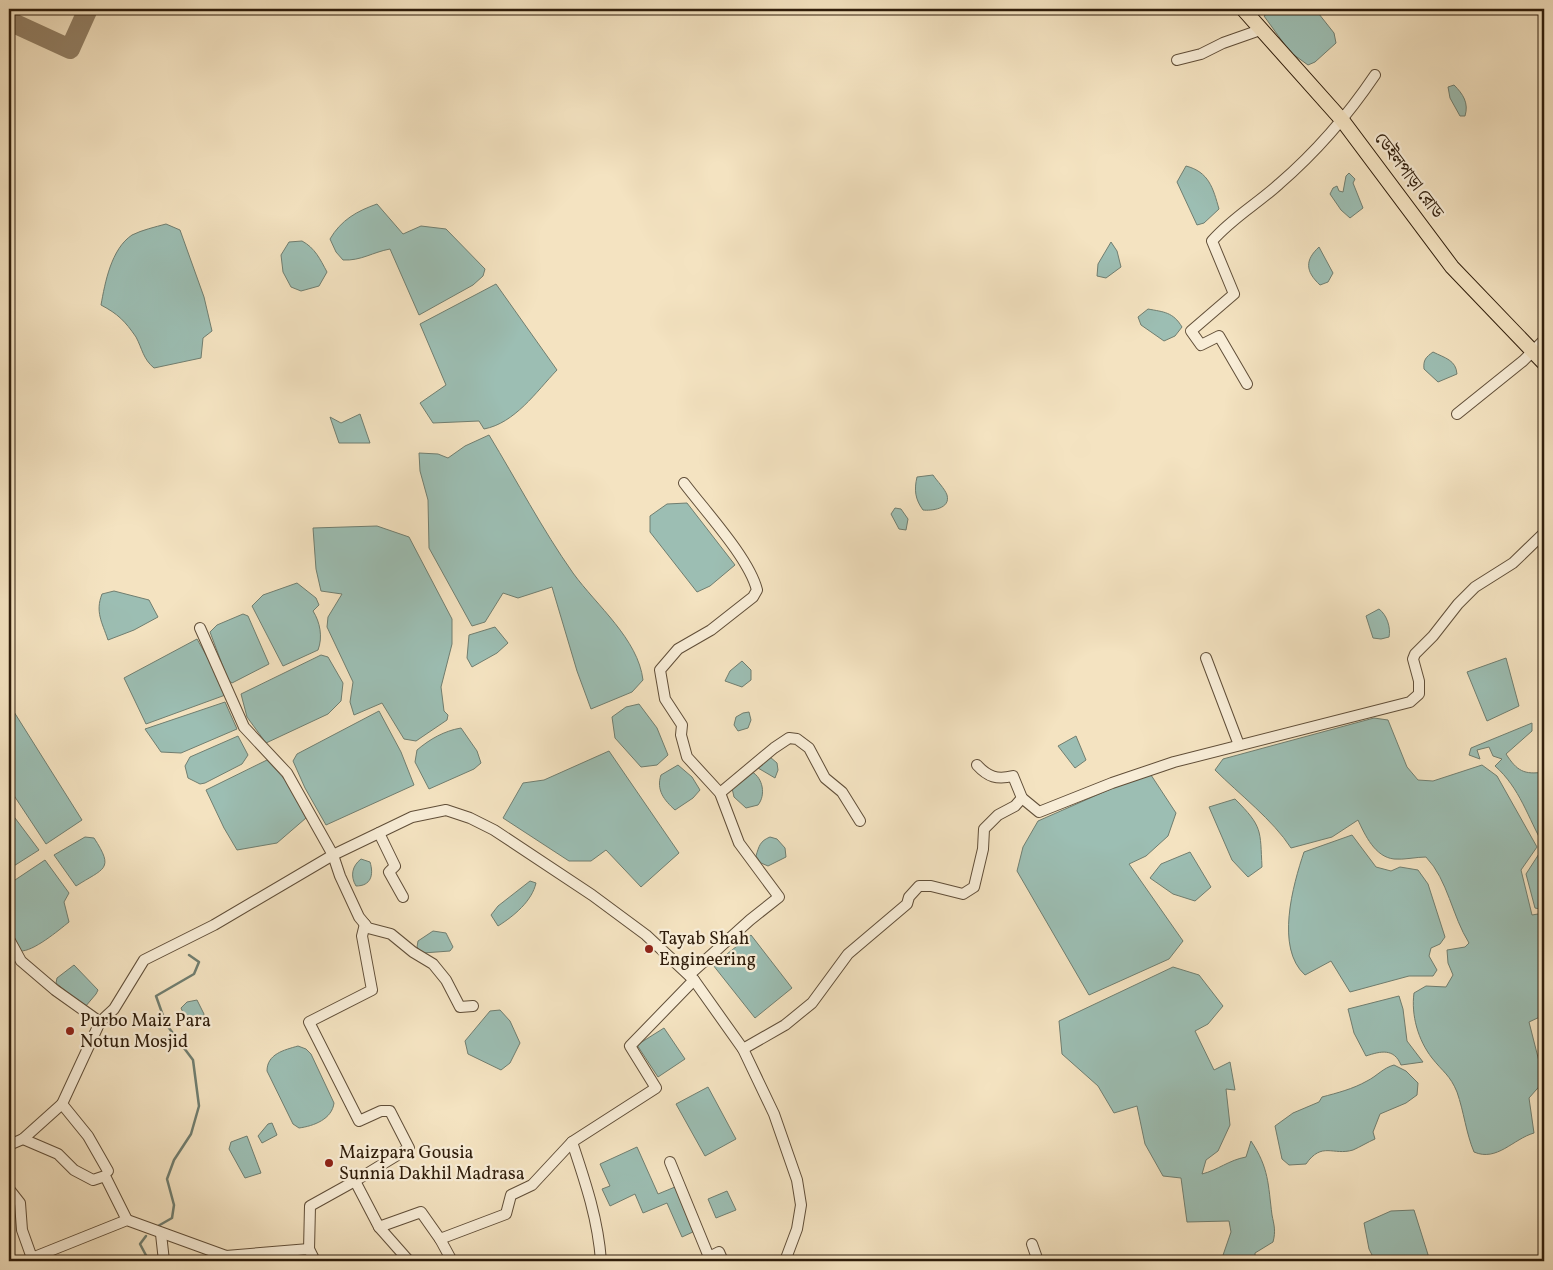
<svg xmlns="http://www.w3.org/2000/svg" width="1553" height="1270" viewBox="0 0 1553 1270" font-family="Vollkorn,'Noto Serif Bengali',serif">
<rect width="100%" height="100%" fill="#f4e3c1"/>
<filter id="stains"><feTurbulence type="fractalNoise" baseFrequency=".004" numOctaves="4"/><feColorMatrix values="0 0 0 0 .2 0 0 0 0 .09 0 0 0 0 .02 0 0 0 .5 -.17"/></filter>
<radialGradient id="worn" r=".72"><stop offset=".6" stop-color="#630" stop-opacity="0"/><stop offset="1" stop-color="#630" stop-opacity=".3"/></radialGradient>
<g fill="#9cbeb3" stroke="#707e70">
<path d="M 1274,9 L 1315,9 L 1334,33 L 1336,43 L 1315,62 L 1308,65 L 1290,52 L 1264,16 Z"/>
<path d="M 1454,85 C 1463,94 1469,103 1465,116 L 1460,116 L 1450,98 L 1448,87 Z"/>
<path d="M 1186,166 C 1209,172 1213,188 1219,209 L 1204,223 L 1197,225 L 1177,182 Z"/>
<path d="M 1349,173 L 1355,179 L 1353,183 L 1363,208 L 1350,218 L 1341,210 L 1330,194 L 1333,188 L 1337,186 L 1339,191 L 1343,192 L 1346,176 Z"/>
<path d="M 377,204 L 403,234 L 421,226 L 446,229 L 485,269 L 483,276 L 473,285 L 419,315 L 390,249 C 373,252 361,261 343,260 L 336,252 L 330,239 C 341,220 357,211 377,204 Z"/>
<path d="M 166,224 L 180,230 L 204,297 L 212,331 L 203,338 L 201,358 L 154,368 C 143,359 142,348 136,337 C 125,321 118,314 101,305 C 105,283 111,249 132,235 C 142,230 155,227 166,224 Z"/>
<path d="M 302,241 C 315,248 320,259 327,272 L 319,286 L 301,291 L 291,287 L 283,272 L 281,255 L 289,242 Z"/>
<path d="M 1111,242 L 1117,251 L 1121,267 L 1106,278 L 1097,276 L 1098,264 Z"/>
<path d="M 1319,247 L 1333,273 L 1328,282 L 1320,285 C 1305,271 1305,260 1319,247 Z"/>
<path d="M 496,284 L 557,370 C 536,392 515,423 484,429 L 479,421 L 433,423 L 420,403 L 446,385 L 420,324 Z"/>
<path d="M 1148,309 C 1164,312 1173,312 1182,327 L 1175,336 L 1164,341 L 1141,325 L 1138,317 Z"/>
<path d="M 1433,352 C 1445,358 1456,360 1457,374 L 1438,382 L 1424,369 C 1423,360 1426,357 1433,352 Z"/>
<path d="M 360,414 L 370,443 L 339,443 L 330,417 L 341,423 Z"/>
<path d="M 489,435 C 517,481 542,529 573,573 C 597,606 638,639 643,680 L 632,692 L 591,709 L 577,671 L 552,587 L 518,598 L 503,593 L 485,622 L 472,626 L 429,548 L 428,500 L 420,471 L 419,453 L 438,454 L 448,458 L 465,446 Z"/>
<path d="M 933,475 C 937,481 945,489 947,495 C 951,509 931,511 923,510 C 915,499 914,490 917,477 Z"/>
<path d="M 687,503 L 735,565 L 710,586 L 697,592 L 650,532 L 650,516 L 667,504 Z"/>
<path d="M 895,508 L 901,509 L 908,519 L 906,530 L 899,529 L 891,514 Z"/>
<path d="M 377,526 L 409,537 L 452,619 L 452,644 L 441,687 L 444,711 L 448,715 L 447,720 L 416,741 L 404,739 L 382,703 L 354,715 L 350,702 L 353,682 L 327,627 L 328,617 L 342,594 L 321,591 L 316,569 L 313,528 Z"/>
<path d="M 297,583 L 316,598 L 319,605 L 313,611 C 320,622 323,637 318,650 L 283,666 L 252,606 L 263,595 Z"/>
<path d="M 114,591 L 149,600 L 158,617 L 134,630 L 108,640 C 102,622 95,612 102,594 Z"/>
<path d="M 1379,609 C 1387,615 1391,628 1389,637 L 1381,639 L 1373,638 L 1366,616 Z"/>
<path d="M 243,614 L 248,616 L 269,664 L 232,683 L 228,680 L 210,632 L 217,625 Z"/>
<path d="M 495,627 L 508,643 L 497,653 L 472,667 L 467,658 L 469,635 Z"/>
<path d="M 197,639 L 228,694 L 146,724 L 124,678 Z"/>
<path d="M 321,655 L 328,657 L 343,683 L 341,701 L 328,714 L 266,743 L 247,717 L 241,694 Z"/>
<path d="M 1506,658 L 1519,706 L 1487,721 L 1467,672 Z"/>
<path d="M 742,661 L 751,670 L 751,680 L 742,687 L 725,681 L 730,671 Z"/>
<path d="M 225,702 L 237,729 L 181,753 L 161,752 L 145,729 Z"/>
<path d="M 9,704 L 82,820 L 46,844 L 9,788 Z"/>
<path d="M 639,704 L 657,728 L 668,755 L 657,765 L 641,767 L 615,738 L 612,717 L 626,707 Z"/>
<path d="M 379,711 L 401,752 L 414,785 L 326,825 L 305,788 L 293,761 L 297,754 Z"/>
<path d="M 749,712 L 751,720 L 748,728 L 738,731 L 734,725 L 736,717 L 743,713 Z"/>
<path d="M 1374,718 L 1388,720 L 1407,767 L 1418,780 L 1433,781 L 1482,765 L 1497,776 L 1537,847 L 1521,870 L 1532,915 L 1544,913 L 1544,1015 L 1529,1022 L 1544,1081 L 1529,1098 L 1534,1133 C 1513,1139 1497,1162 1474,1152 C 1466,1133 1464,1112 1457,1092 C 1450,1075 1443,1072 1432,1058 C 1418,1040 1411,1015 1414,993 L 1426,986 L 1446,987 L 1453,975 L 1448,963 L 1447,950 L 1465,947 L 1469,943 C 1452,916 1448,880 1426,857 C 1416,857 1404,860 1394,859 C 1375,857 1365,835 1358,820 L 1332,837 L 1291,848 C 1273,820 1239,794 1215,770 L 1223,759 Z"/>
<path d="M 1532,723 L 1532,731 L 1506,754 C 1517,771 1524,775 1544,772 L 1544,794 L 1540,798 L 1544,814 L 1544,910 L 1535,908 L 1526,874 L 1544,846 C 1528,818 1520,788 1495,766 L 1502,759 L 1493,756 L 1489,747 L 1477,750 L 1480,759 L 1469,755 L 1471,748 Z"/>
<path d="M 461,728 L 477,751 L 481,763 L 474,769 L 429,789 L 415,762 L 417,750 C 430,739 444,731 461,728 Z"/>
<path d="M 238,736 L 248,755 L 242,764 L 205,783 L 200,784 L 188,778 L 185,766 L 190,757 Z"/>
<path d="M 1076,736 L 1086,760 L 1075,768 L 1058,746 Z"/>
<path d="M 609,751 L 679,853 L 641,887 L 606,850 L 591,861 L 569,861 L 503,818 L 523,783 L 544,780 Z"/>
<path d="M 770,757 L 777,763 L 778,770 L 775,778 L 758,768 Z"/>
<path d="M 267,760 L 288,783 L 306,818 L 277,843 L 237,850 L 224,828 L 206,790 Z"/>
<path d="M 678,765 L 692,777 L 700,790 L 693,798 L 675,810 C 664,800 656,790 661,775 Z"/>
<path d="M 752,772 C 763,778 766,795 758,805 L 746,808 L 734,797 L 732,788 Z"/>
<path d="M 1149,772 L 1176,813 L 1168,836 L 1146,856 L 1129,864 L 1183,941 L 1169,959 L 1089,995 L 1017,871 L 1023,847 L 1038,821 Z"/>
<path d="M 1235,799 C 1263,827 1260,830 1262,867 L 1248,877 L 1232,860 L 1209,807 Z"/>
<path d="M 9,810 L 39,850 L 9,869 Z"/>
<path d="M 1352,835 L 1376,867 L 1391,871 L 1400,867 L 1418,870 L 1428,884 L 1445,937 L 1440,944 L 1431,948 L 1429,956 L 1437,970 L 1433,976 L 1409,976 L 1350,992 L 1331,961 L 1305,975 C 1275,948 1293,885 1304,852 Z"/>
<path d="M 85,837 L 94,838 C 115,870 104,868 76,886 L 54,855 Z"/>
<path d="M 770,837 L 777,839 L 785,848 L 786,857 L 768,866 L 761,863 L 756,856 C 759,846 760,841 770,837 Z"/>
<path d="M 1190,852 L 1211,887 L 1195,901 L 1173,894 L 1150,878 L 1161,864 Z"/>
<path d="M 361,859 L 370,862 C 374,875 371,886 356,886 C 350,876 352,866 361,859 Z"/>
<path d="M 45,860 L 69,893 L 64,902 L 69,922 C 59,930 33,952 20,951 L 9,930 L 9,884 Z"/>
<path d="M 530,881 L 536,883 C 532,901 514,916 498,926 L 491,915 L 498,906 Z"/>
<path d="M 433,931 L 446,933 L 453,947 L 450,951 L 423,953 L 417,947 L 418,941 Z"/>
<path d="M 751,935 L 792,988 L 755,1018 L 713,965 Z"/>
<path d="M 74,965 L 98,990 L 96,994 L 85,1007 L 56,983 L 57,978 Z"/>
<path d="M 1173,967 L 1199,975 L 1223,1006 L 1208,1024 L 1195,1031 L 1214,1070 L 1230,1062 L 1235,1090 L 1226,1089 L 1230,1125 L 1218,1151 L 1206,1160 L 1202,1174 C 1218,1170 1229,1160 1246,1157 L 1251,1141 C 1269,1168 1268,1184 1272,1215 C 1274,1225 1276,1231 1273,1242 L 1255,1253 L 1255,1261 L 1221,1261 L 1231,1232 L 1229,1221 L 1187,1222 L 1181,1178 L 1163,1176 L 1145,1144 L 1137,1106 L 1114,1113 L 1098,1086 L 1062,1054 L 1059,1021 Z"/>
<path d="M 1399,996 L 1403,1009 L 1407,1041 L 1423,1062 L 1401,1065 C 1394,1048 1381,1051 1366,1056 L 1354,1033 L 1348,1009 Z"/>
<path d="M 197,1000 L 204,1014 L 202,1021 L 189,1027 L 181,1008 L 187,1002 Z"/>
<path d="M 500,1010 L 510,1021 L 520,1043 L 510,1063 L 501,1070 L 468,1054 L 465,1041 L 490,1011 Z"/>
<path d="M 664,1028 L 685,1059 L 658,1077 L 637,1045 Z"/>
<path d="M 298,1046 L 306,1049 L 311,1054 L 334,1103 C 332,1119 314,1126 299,1128 L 293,1124 L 267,1071 C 267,1054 284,1050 298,1046 Z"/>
<path d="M 1394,1065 L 1406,1071 L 1418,1083 L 1417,1095 L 1406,1103 L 1380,1114 L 1373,1132 L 1375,1139 C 1368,1142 1360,1147 1353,1150 C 1333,1156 1322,1141 1306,1164 L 1289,1165 L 1282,1159 L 1275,1126 L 1293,1113 L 1319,1102 L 1322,1097 C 1337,1093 1353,1089 1367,1081 C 1377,1076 1383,1068 1394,1065 Z"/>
<path d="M 708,1087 L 736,1139 L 705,1156 L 676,1104 Z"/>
<path d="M 272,1123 L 277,1135 L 262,1143 L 258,1136 L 268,1124 Z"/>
<path d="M 247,1136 L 261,1173 L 245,1178 L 229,1149 L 231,1142 Z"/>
<path d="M 637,1147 L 658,1194 L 675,1187 L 695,1231 L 682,1237 L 667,1203 L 643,1213 L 635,1194 L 610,1206 L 602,1189 L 610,1186 L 600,1164 Z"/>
<path d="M 727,1191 L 736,1210 L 716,1218 L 708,1199 Z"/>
<path d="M 1414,1210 L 1430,1261 L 1375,1261 L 1369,1249 L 1364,1223 L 1391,1211 Z"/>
</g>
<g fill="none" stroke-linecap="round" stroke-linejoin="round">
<g stroke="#707e70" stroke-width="2.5">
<path d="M 158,1226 L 172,1218 L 174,1205 L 167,1179 L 174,1160 L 191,1134 L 199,1106 L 193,1060 L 166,1024 L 156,996 L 194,974 L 199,962 L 189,955"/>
<path d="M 146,1236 L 140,1244 L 149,1261"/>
</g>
<path stroke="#928066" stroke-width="20" d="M 9,21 L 70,49 L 88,9"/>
<defs>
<g id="minor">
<path d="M 1177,60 L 1201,54 L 1223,43 L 1260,30"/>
<path d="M 1247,384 L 1219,336 L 1201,345 L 1191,331 L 1234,294 L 1212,241 C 1232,218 1257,204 1279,184 C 1315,153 1348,115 1375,75"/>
<path d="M 1457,414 L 1523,361 L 1544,340"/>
<path d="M 684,483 C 705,511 749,558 757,590 L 753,597 L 711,630 L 678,649 L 660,670 L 665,699 L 682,725 L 681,735 L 687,757 L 720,793 L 739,843 L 779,897 L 750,920 L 689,975"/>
<path d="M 200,628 L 244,727 L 287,773 L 333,855 L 340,876 L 359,917 L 368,928 L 391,934 L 413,952 L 433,964 L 446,980 L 460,1007 L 473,1006"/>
<path d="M 1206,658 L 1239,745"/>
<path d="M 977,765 C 988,777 997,780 1013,776 L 1022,798 L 1039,812 L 1112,783 L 1174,762 L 1410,702 L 1419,694 L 1419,681 L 1413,659 L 1415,654 L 1433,636 L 1458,604 L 1475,587 L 1513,563 L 1544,533"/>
<path d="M 720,793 L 774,748 L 789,738 L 797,739 L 809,748 L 825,778 L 842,792 L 860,821"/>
<path d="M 379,833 L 395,866 L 389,872 L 403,897"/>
<path d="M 365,924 L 362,936 L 372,990 L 309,1022 L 359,1121 L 381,1111 L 390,1111 L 409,1148 L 355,1181 L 379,1227 L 421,1212 L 440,1239 L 506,1214 L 511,1195 L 532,1185 L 572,1142 L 656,1088 L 630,1046 L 694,980"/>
<path d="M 9,939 L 21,961 L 55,990 L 100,1022"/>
<path d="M 743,1049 L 785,1025 L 812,1003 L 848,954 L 907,904 L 909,897 L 919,886 L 931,886 L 963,894 L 974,887 L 983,849 L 984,829 L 998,815 L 1015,806 L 1022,798"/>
<path d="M 62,1104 L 88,1136 L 108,1171"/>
<path d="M 23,1139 L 58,1154 L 74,1170 L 93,1180 L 105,1176 L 127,1220"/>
<path d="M 572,1142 C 585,1181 598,1219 601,1261"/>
<path d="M 9,1145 L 23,1139 L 62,1104 L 100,1022 L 114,1009 L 144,960 L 214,925 L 333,855 L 412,817 L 446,810 L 470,818 L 494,830 L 592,895 L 646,935 L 694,980 L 743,1049 L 774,1114 L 797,1180 L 801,1205 L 797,1229 L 785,1261"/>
<path d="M 670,1162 L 709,1257 L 719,1252 L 723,1261"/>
<path d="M 9,1189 L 20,1203 L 22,1230 L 32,1258 L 127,1220 L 226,1256 L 309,1249 L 315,1261"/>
<path d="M 379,1227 L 409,1261"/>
<path d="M 161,1234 L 164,1261"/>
<path d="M 440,1239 L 452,1261"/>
<path d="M 1032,1244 L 1038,1261"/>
<path d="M 309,1250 L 310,1206 L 355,1181"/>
</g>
<path id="major" d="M 1243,9 L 1342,120 L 1452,267 L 1544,363"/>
</defs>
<use href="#minor" stroke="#604e38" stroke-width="12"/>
<use href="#major" stroke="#2f1d0b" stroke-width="16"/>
<use href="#minor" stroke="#f8edd7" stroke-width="10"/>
<use href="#major" stroke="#f4e3c1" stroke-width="14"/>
</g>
<g fill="#8f2418" stroke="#f8edd7" stroke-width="2">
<circle cx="649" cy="949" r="5"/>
<circle cx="70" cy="1031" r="5"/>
<circle cx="329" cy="1163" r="5"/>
</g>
<g text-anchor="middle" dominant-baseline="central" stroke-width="4.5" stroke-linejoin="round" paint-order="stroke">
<g font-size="18" fill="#2f1d0b" stroke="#f8edd7">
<text transform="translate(1408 176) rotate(53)">ডেইলপাড়া রোড</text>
</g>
<g font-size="18" fill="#2f1d0b" stroke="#f8edd7" text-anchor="start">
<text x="659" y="939">Tayab Shah<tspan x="659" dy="21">Engineering</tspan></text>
<text x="80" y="1021">Purbo Maiz Para<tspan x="80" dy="21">Notun Mosjid</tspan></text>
<text x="339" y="1153">Maizpara Gousia<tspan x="339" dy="21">Sunnia Dakhil Madrasa</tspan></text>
</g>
</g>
<rect width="1553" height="1270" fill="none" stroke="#f4e3c1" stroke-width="30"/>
<rect x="10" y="10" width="1533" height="1250" fill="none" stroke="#2f1d0b" stroke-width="2.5"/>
<rect x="15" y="15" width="1523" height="1240" fill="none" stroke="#2f1d0b"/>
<rect width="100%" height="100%" filter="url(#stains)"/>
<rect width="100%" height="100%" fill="url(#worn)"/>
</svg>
